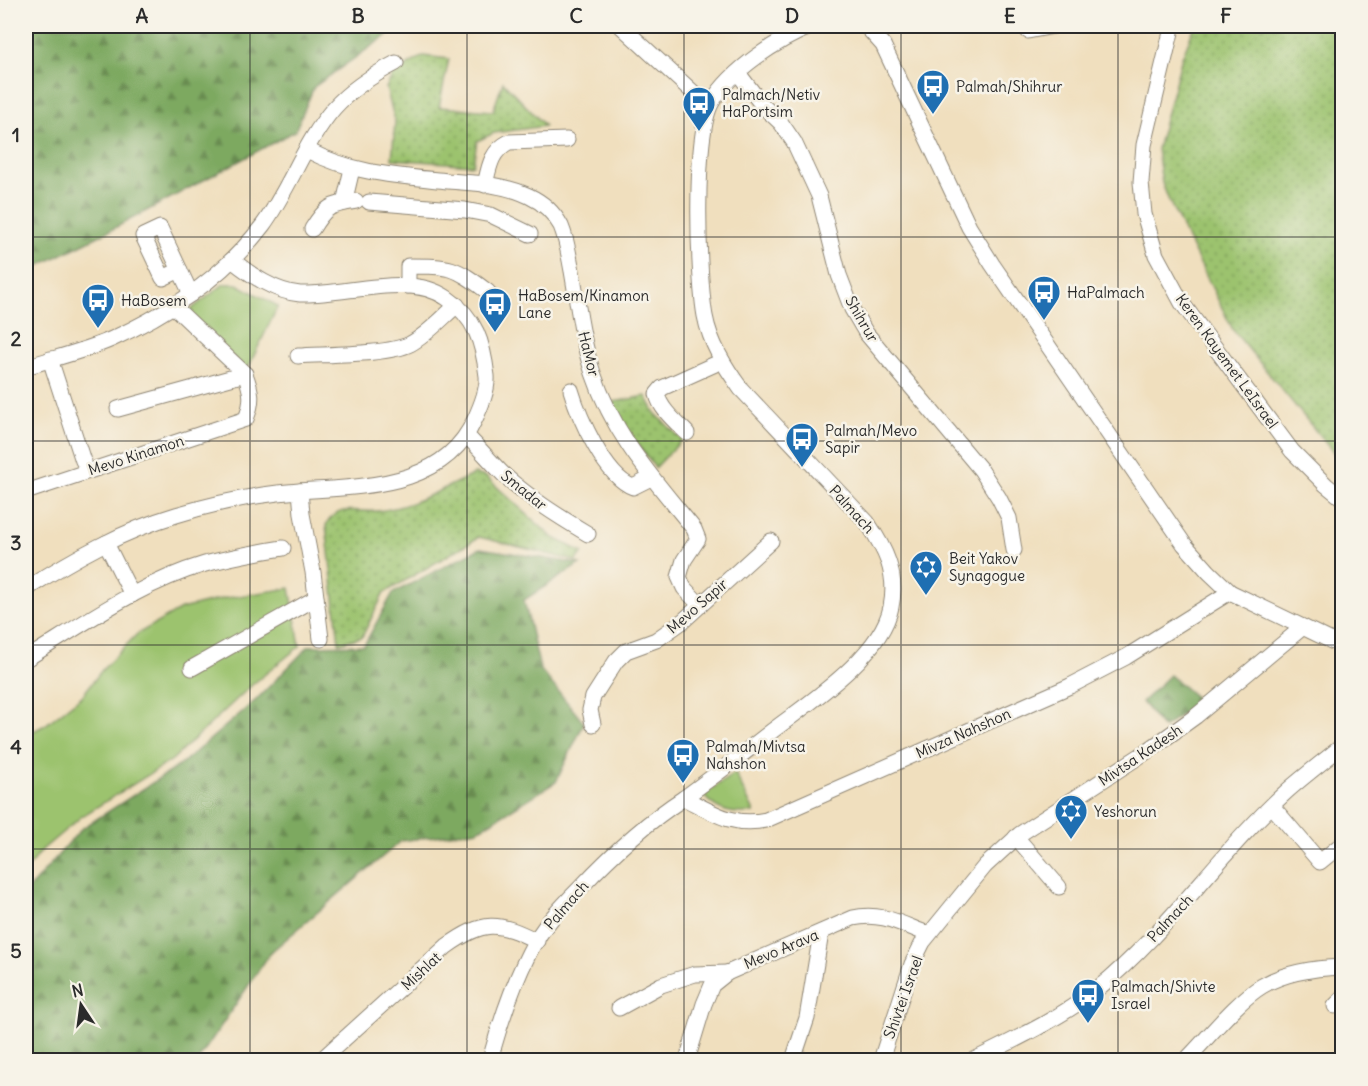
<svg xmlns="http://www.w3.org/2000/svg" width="1368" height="1086" viewBox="0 0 1368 1086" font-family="Delius,sans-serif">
<defs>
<pattern id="grass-dots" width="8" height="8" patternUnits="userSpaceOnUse" patternTransform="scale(1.5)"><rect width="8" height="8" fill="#9cc36e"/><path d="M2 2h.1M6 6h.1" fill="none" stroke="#7f9f5b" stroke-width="1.8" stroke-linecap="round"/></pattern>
<pattern id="forest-firs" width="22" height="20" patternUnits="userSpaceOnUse" patternTransform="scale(1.5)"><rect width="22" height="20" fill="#7da961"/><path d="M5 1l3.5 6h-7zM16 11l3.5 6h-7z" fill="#678a50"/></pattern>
</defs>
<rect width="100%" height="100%" fill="#f7f3e8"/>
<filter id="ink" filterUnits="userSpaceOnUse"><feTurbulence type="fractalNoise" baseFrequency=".0167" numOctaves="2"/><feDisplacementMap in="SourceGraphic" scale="12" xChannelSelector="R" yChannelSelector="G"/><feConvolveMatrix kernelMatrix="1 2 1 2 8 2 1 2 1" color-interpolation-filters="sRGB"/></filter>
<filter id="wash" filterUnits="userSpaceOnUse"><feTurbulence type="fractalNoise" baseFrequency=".008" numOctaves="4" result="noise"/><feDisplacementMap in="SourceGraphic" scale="24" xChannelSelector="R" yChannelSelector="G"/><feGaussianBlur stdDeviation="1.35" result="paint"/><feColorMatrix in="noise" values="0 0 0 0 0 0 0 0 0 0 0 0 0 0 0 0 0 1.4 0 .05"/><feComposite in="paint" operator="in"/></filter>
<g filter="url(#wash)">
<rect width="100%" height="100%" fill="#f0dfbe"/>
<g fill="url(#grass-dots)" stroke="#64774c" stroke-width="1.5">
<path d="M 1195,26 L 1342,26 L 1342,463 L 1233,330 L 1169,201 L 1162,183 L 1157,149 L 1182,57 Z"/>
<path d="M 423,56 L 449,59 L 439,107 L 493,111 L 503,82 L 545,126 L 494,133 L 477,141 L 473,165 L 392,159 L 395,121 L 386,88 L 393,74 Z"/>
<path d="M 646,396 L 655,413 L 682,440 L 655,468 L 620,420 L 613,402 Z"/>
<path d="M 475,474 L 486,477 L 552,537 L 583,553 L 576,561 L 479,537 L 384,593 L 362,637 L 339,643 L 326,525 C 338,503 355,513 376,511 C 413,508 442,488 475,474 Z"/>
</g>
<g fill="url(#forest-firs)" stroke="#546a46" stroke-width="1.5">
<path d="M 26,26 L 400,26 L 314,87 L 295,131 L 109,231 L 26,272 Z"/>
<path d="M 480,548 L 580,564 L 524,600 L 540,669 L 584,723 L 556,782 L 478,830 L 401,841 L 271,952 L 198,1060 L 26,1060 L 26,892 L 81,829 L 180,765 L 256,700 L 309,646 L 364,645 L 393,593 Z"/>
<path d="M 1170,675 L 1200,701 L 1163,728 L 1142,702 Z"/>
</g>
<g fill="#9cc36e" stroke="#64774c" stroke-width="1.5">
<path d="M 224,284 L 237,284 L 278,306 L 247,370 L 185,314 Z"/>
<path d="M 290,588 L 300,646 L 253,684 L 171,761 L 82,816 L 43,849 L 26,870 L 26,735 L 45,725 L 82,696 L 102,670 L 137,634 L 181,609 L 226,598 Z"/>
<path d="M 735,773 L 754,812 C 733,815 717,812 703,795 Z"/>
</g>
</g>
<g filter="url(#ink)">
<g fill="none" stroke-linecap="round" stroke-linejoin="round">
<defs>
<g id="minor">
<path d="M 621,26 L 709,107"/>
<path d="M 866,26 L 883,45 L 969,227 L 992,264 L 1184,544 L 1209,572 L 1230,592 L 1342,646"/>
<path d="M 1172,28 L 1144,145 L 1141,182 L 1144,214 L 1156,255 L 1182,303 L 1292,451 L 1326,485 L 1342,498"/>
<path d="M 1028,31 L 1054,26"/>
<path d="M 738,73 L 763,106 L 781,123 L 794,142 L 819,196 L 839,275 L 852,309 L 866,333 L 981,470 L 999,498 L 1009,518 L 1014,550"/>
<path d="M 307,150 C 353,174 398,176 448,181 C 475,183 504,184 529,196 C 542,202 554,213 561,226 C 567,240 569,256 572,271 C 578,305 582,341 593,373 C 615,438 652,477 694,529 L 698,539 L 684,560 L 679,577 L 684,588 L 700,605"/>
<path d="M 485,185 C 489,167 491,151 509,142 L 567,140"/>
<path d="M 369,202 L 465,210 L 491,215 L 530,234"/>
<path d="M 344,203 L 352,169"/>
<path d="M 312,229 C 326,206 330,205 356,201"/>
<path d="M 180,270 L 163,278 L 143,236 L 160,228 L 191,294"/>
<path d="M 408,286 L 408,266 C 451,266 454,266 488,292"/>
<path d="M 298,356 C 326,354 388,355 410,344 C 427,335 442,318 457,305"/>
<path d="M 50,359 L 83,461"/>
<path d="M 26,367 C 54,358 85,351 112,339 C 169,313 225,275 263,225 C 290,188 304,143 334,108 C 351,89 373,75 396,63"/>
<path d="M 571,390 C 579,417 605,477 633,487 L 651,478"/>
<path d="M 118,409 L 245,374"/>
<path d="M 687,433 C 676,422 660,409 657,394 L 662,388 L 722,361"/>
<path d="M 467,436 C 479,448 491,462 503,474 C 529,498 558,516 588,534"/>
<path d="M 300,491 L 302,514 L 313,572 L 321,639"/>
<path d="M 26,492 L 246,419 C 253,401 252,392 245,374 L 172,305"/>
<path d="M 106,543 L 132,595"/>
<path d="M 26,589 C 73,559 122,531 176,515 C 209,505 244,497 278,493 C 348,485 441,495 475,419 C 481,406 488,390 487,376 C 483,343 476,318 447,298 C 409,271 345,296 300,294 C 275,292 251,275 232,260"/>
<path d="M 26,659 C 83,624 140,583 205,564 C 231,557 257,552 283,548"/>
<path d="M 192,668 L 316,598"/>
<path d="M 593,724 L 590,710 L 593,697 L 616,661 L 626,651 L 656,640 L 683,621 L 771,541"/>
<path d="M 684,798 C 713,813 733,827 766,820 L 1070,686 L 1126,657 L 1230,592"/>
<path d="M 1272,806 L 1320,862 L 1342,844"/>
<path d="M 1016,837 L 1059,887"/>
<path d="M 1335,1006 L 1342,999"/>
<path d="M 619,1008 L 661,985 L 695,974 L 727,973"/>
<path d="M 321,1060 L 447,946 C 484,920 497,921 537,941"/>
<path d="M 490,1060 C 500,1023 512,987 529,953 C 541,928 561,907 580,888 C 612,854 645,823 684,798 C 714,776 743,754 772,731 C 810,702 881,656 891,607 C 898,573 885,549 867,522 L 741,389 C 725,367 710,343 705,316 C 698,278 693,133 712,102 C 732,69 777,40 812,26"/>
<path d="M 687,1060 L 704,1004 L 712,985 L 727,973 L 853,918 C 881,911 903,925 928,934"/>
<path d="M 793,1060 L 807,1018 L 821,933"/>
<path d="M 881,1060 L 912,964 L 923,942 L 985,866 L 1020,834 L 1146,752 L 1196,716 L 1303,627"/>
<path d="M 974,1060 C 1016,1039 1059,1019 1096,990 C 1169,931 1218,854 1286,792 C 1304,776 1324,761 1342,746"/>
<path d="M 1186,1060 C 1207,1039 1237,1001 1262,986 C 1285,972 1316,968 1342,967"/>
</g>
</defs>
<use href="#minor" stroke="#8e8574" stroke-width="17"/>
<use href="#minor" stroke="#fff" stroke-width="15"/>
</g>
</g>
<path fill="none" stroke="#2b2b2b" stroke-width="1.5" stroke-opacity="0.55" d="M 250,26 L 250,1060M 467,26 L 467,1060M 684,26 L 684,1060M 901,26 L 901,1060M 1118,26 L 1118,1060M 26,237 L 1342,237M 26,441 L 1342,441M 26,645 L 1342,645M 26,849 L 1342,849"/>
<defs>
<symbol id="bus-pin" viewBox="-11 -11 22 30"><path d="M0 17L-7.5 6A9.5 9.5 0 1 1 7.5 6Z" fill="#1f6fb2" stroke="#f7f3e8"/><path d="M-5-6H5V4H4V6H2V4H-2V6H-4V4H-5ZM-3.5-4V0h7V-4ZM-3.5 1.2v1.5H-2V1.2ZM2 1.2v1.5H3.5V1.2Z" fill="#fff"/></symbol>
<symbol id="synagogue-pin" viewBox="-11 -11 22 30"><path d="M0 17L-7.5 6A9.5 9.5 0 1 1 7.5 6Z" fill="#1f6fb2" stroke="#f7f3e8"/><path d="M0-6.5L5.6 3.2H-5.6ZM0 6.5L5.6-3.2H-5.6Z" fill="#fff"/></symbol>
</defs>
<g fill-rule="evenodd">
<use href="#bus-pin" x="914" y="67" width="38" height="52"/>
<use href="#bus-pin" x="680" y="84" width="38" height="52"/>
<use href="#bus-pin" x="1025" y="273" width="38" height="52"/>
<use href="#bus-pin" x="79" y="281" width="38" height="52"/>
<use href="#bus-pin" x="476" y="285" width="38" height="52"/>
<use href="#bus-pin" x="783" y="420" width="38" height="52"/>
<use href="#synagogue-pin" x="907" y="548" width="38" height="52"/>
<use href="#bus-pin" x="664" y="736" width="38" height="52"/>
<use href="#synagogue-pin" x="1052" y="792" width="38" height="52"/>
<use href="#bus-pin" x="1069" y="976" width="38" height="52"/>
</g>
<g text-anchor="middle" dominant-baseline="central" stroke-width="5" stroke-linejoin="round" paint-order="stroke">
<g font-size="15" fill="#2b2b2b" stroke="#f7f3e8" text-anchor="start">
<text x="956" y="86">Palmah/Shihrur</text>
<text x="722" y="94">Palmach/Netiv<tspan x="722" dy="17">HaPortsim</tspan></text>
<text x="1067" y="292">HaPalmach</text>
<text x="518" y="295">HaBosem/Kinamon<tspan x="518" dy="17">Lane</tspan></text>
<text x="121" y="300">HaBosem</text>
<text x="825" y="430">Palmah/Mevo<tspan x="825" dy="17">Sapir</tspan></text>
<text x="949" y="558">Beit Yakov<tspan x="949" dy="17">Synagogue</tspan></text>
<text x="706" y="746">Palmah/Mivtsa<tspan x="706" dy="17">Nahshon</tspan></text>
<text x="1094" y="811">Yeshorun</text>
<text x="1111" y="986">Palmach/Shivte<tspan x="1111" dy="17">Israel</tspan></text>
</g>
<g font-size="15" fill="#2b2b2b" stroke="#f7f3e8">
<text transform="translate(862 319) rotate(60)">Shihrur</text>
<text transform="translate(589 354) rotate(76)">HaMor</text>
<text transform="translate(1227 361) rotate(54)">Keren Kayemet LeIsrael</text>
<text transform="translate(136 455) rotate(-18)">Mevo Kinamon</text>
<text transform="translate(524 490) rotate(39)">Smadar</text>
<text transform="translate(852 509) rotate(48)">Palmach</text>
<text transform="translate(697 606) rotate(-41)">Mevo Sapir</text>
<text transform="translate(963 733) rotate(-24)">Mivza Nahshon</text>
<text transform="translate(1140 755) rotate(-34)">Mivtsa Kadesh</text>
<text transform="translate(566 905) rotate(-49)">Palmach</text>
<text transform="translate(1170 918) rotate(-47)">Palmach</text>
<text transform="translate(781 949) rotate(-23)">Mevo Arava</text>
<text transform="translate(421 971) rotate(-43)">Mishlat</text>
<text transform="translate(903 997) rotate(-70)">Shivtei Israel</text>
</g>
</g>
<rect width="1368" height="1086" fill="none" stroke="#f7f3e8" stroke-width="66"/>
<g transform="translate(81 1005) rotate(347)" stroke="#f7f3e8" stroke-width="4.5" paint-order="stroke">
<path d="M0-4.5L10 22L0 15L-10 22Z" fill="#2b2b2b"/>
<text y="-9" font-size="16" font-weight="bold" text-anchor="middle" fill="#2b2b2b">N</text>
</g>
<rect x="33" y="33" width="1302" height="1020" fill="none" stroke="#2b2b2b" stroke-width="2"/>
<g font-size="20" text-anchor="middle" font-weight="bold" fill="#2b2b2b">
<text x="142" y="23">A</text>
<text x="358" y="23">B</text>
<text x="576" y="23">C</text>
<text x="792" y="23">D</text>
<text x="1010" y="23">E</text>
<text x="1226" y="23">F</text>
<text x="16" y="142">1</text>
<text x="16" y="346">2</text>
<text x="16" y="550">3</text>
<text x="16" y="754">4</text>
<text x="16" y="958">5</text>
</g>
</svg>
